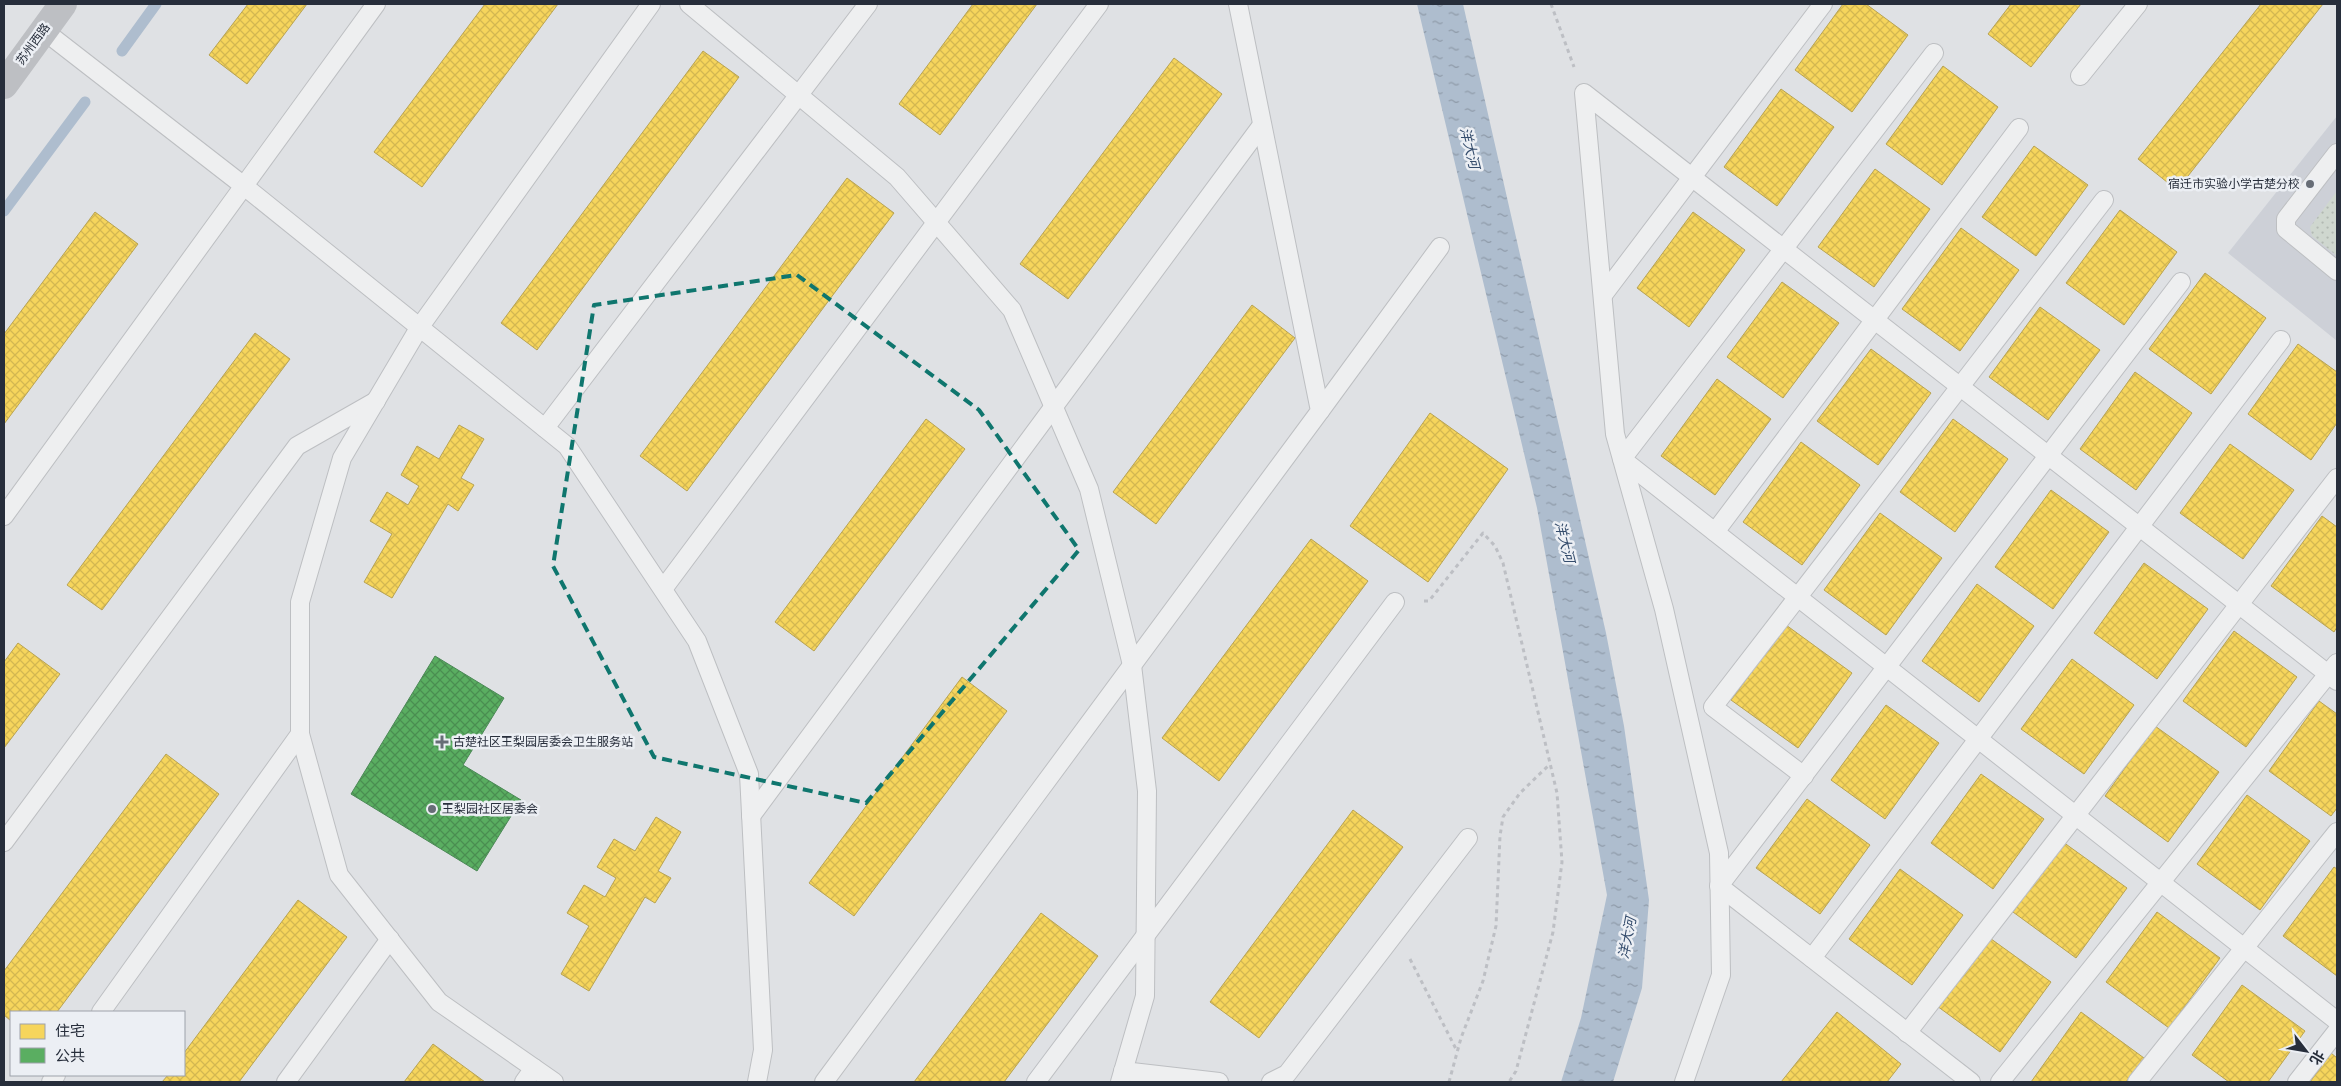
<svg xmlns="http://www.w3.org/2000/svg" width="2341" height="1086" viewBox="0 0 2341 1086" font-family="Roboto,'Noto Sans SC',sans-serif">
<defs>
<pattern id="grass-dots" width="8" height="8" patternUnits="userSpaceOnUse" patternTransform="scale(1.25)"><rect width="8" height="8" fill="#cfd7cf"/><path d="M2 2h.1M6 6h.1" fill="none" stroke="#b2b9b3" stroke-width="1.8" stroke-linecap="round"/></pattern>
<pattern id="water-ripples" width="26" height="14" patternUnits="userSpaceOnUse" patternTransform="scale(1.25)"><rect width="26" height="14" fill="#aebdce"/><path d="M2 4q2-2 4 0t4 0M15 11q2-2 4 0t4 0" fill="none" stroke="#8e9aa8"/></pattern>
<pattern id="homes-cross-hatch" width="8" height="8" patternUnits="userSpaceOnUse" patternTransform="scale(1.25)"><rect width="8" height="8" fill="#f6d55c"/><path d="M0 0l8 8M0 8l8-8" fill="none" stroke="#d3b751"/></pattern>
<pattern id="public-cross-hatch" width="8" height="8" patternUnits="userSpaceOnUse" patternTransform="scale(1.25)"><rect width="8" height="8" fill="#5aae61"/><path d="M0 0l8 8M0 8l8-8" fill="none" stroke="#4a8e51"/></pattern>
</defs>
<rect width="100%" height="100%" fill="#dfe1e4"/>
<path fill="#cdd0d7" d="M 2337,116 L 2337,341 L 2228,253 Z"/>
<path fill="url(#grass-dots)" d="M 2337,191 L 2337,256 L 2312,236 L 2310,227 Z"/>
<path fill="url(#water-ripples)" d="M 1417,4 L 1463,4 L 1606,633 L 1624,726 L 1649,900 L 1642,988 L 1613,1082 L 1561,1082 L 1581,1018 L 1607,895 L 1537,508 Z"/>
<g fill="url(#homes-cross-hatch)" stroke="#b8a352">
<path d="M 248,4 L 307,4 L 247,84 L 209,55 Z"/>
<path d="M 485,4 L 558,4 L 422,187 L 374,152 Z"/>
<path d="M 973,4 L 1037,4 L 940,135 L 899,104 Z"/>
<path d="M 1843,4 L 1866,4 L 1908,35 L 1852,112 L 1795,70 Z"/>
<path d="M 2011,4 L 2081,4 L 2031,67 L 1988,34 Z"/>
<path d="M 2261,4 L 2323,4 L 2177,190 L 2138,159 Z"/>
<path d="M 703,51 L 739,77 L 537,350 L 501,323 Z"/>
<path d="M 1174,58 L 1222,94 L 1068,299 L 1020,264 Z"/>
<path d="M 1943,66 L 1998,107 L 1942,185 L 1886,144 Z"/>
<path d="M 1781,89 L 1834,127 L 1777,206 L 1724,167 Z"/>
<path d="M 2034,146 L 2088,185 L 2036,256 L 1982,217 Z"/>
<path d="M 1875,169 L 1930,209 L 1874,287 L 1818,247 Z"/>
<path d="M 847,178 L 894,213 L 687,491 L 640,456 Z"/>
<path d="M 2120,210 L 2177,252 L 2124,325 L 2066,283 Z"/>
<path d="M 95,212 L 138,244 L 4,424 L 4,334 Z"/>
<path d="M 1693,212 L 1745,250 L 1689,327 L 1637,288 Z"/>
<path d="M 1961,228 L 2019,270 L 1960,351 L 1902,309 Z"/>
<path d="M 2205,273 L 2266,318 L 2211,394 L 2149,349 Z"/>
<path d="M 1782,282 L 1839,323 L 1783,398 L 1727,357 Z"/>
<path d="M 1252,305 L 1295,338 L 1156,524 L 1113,492 Z"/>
<path d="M 2040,307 L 2100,350 L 2048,420 L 1989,377 Z"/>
<path d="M 255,333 L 290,359 L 102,610 L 67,585 Z"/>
<path d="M 2298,344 L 2337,372 L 2337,423 L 2311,460 L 2248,414 Z"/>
<path d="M 1871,349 L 1931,393 L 1878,465 L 1817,421 Z"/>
<path d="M 2135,372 L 2192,413 L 2136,490 L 2080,449 Z"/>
<path d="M 1717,379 L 1771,419 L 1715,495 L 1661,456 Z"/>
<path d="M 1430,413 L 1508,469 L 1428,582 L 1350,526 Z"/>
<path d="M 926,419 L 965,449 L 814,651 L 775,622 Z"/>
<path d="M 1953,419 L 2008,459 L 1955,532 L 1900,492 Z"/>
<path d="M 459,425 L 484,439 L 461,478 L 474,485 L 458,511 L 448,504 L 392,598 L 364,582 L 392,534 L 370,521 L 387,492 L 408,505 L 419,486 L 401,475 L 417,446 L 439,459 Z"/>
<path d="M 1801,442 L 1860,485 L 1802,565 L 1743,522 Z"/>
<path d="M 2230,444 L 2294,490 L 2243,559 L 2180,513 Z"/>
<path d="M 2051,490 L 2109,532 L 2053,609 L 1995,567 Z"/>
<path d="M 1880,513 L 1942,558 L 1886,635 L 1824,590 Z"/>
<path d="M 2322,516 L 2337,527 L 2337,627 L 2334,632 L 2271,586 Z"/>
<path d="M 1311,539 L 1368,581 L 1219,781 L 1162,738 Z"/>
<path d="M 2144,563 L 2208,609 L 2157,679 L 2094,633 Z"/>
<path d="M 1977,584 L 2034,626 L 1979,702 L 1922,661 Z"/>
<path d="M 1786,625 L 1852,673 L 1798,748 L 1731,700 Z"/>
<path d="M 2234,631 L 2297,677 L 2246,747 L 2183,701 Z"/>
<path d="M 18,643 L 60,674 L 4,748 L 4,662 Z"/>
<path d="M 2072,659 L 2134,705 L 2084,774 L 2021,729 Z"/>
<path d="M 962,677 L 1007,711 L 854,916 L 809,883 Z"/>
<path d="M 2319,701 L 2337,714 L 2337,808 L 2331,816 L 2269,771 Z"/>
<path d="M 1886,705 L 1939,743 L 1885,819 L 1831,780 Z"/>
<path d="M 2155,726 L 2219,772 L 2168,842 L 2105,796 Z"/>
<path d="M 166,754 L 219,794 L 57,1012 L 11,1012 L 11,1021 L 4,1015 L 4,971 Z"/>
<path d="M 1981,774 L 2044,819 L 1993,889 L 1931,843 Z"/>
<path d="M 2247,795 L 2310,841 L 2260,910 L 2197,864 Z"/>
<path d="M 1807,799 L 1870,845 L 1820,914 L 1756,868 Z"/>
<path d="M 1353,810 L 1403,847 L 1259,1038 L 1210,1002 Z"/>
<path d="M 656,817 L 681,832 L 658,871 L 671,878 L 655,903 L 645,897 L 589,991 L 561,974 L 589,926 L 567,913 L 584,885 L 605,897 L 616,878 L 597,867 L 614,839 L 635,851 Z"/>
<path d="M 2063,842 L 2127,888 L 2076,958 L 2013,912 Z"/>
<path d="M 2334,867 L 2337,869 L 2337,976 L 2283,936 Z"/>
<path d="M 1900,869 L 1963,915 L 1912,985 L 1849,939 Z"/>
<path d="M 298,900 L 347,937 L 239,1082 L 162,1082 L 168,1075 L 184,1075 L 184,1053 Z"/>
<path d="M 2157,912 L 2220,958 L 2169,1028 L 2106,982 Z"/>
<path d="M 1041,913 L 1098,956 L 1004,1082 L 914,1082 Z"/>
<path d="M 1987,936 L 2051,982 L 2000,1052 L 1937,1006 Z"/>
<path d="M 2242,985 L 2305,1031 L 2268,1082 L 2229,1082 L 2192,1055 Z"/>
<path d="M 1837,1012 L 1901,1064 L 1887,1082 L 1781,1082 Z"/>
<path d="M 2081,1012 L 2144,1058 L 2126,1082 L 2031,1082 Z"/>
<path d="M 433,1044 L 485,1082 L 404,1082 Z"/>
<path d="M 2331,1053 L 2337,1058 L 2337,1082 L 2310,1082 Z"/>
</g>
<path fill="url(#public-cross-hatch)" stroke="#4b8856" d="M 435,656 L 504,698 L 463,765 L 521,800 L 477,871 L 351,794 Z"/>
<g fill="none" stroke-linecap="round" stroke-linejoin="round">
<g stroke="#aebdce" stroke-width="11">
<path d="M 122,51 L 156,4"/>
<path d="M 4,211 L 85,102"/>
</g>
<defs>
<g id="lane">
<path d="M 689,4 L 897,177 L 1012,310 L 1089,489 L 1132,665 L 1147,791 L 1145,996 L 1120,1082"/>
<path d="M 43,30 L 244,186 L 567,446 L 697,641 L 749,774 L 763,1050 L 757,1082"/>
<path d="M 1934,53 L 1622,459 L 2337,1021"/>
<path d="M 2080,76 L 2138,4"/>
<path d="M 2337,153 L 2286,219 L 2286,229 L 2337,271"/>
<path d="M 1603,295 L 1823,4"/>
<path d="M 1320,411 L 1440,247"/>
<path d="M 545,428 L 868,4"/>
<path d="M 4,516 L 376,4"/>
<path d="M 1715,532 L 2019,128"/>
<path d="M 663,589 L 1099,4"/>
<path d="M 1804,776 L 1713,707 L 2104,200"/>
<path d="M 751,816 L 1262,125"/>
<path d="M 4,842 L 297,446 L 376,401"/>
<path d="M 1812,958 L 2281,340"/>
<path d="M 101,1012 L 300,734"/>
<path d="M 1907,1033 L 2337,478"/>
<path d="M 1123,1071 L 1219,1082"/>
<path d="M 51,1082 L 56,1075"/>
<path d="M 286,1082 L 390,939"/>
<path d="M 524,1082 L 534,1068"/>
<path d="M 554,1082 L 439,1002 L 339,875 L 300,734 L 300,602 L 342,458 L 419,328 L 651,4"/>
<path d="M 824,1082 L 1320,411 L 1238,4"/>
<path d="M 1036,1082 L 1395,602"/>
<path d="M 1271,1082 L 1287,1074 L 1468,838"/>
<path d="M 1684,1082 L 1721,975 L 1719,853 L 1664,609 L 1615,434 L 1584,93 L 2337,681"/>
<path d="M 1971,1082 L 1719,886 L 2181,282"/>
<path d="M 2000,1082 L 2337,663"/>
<path d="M 2137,1082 L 2337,832"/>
<path d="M 2297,1082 L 2337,1031"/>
</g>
</defs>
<use href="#lane" stroke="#bdbfc2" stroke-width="20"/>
<g stroke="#bdbfc4" stroke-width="3" stroke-dasharray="4 4" stroke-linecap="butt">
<path d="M 1551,4 L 1574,67"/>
<path d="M 1424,601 L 1429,601 L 1483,533 L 1495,546 L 1503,563 L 1557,793 L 1562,862 L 1553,932 L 1516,1071 L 1509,1082"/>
<path d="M 1410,959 L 1457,1051"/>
<path d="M 1449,1082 L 1461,1038 L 1483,981 L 1496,926 L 1500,836 L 1503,817 L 1520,793 L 1550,764"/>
</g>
<use href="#lane" stroke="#eeeff0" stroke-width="18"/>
<path stroke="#bdbfc3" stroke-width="28" d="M 4,85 L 63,4"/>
</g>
<path fill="none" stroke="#0f766e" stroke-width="4" stroke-dasharray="10 6" stroke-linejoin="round" d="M 797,275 L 979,410 L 1079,550 L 866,803 L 654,757 L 553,566 L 594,305 Z"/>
<g fill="#676d76" stroke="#eceff4" stroke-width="2">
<circle cx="2310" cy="184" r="5"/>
<path d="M439.5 734.5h5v5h5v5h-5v5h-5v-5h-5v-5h5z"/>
<circle cx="432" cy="809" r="5"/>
</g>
<g text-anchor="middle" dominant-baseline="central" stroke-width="5" stroke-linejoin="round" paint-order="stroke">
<g font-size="12" fill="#272e3b" stroke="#eceff4">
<text transform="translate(33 44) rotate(-54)">苏州西路</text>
</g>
<g font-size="12" fill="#272e3b" stroke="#eceff4" text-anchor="start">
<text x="2300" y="184" text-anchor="end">宿迁市实验小学古楚分校</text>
<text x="453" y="742">古楚社区王梨园居委会卫生服务站</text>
<text x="442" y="809">王梨园社区居委会</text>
</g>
<g font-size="14" font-style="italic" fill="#344c6c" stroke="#eceff4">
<text transform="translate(1470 148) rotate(76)">洋大河</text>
<text transform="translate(1565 542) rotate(76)">洋大河</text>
<text transform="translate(1627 938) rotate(-79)">洋大河</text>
</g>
</g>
<rect width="2341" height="1086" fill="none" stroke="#272e3b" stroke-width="10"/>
<rect x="10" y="1011" width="175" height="65" fill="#eceff4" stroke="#9da2aa"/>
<rect x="20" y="1024" width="25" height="15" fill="#f6d55c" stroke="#9da2aa"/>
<text x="55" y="1036" font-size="15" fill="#272e3b">住宅</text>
<rect x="20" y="1048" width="25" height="15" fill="#5aae61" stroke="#9da2aa"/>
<text x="55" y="1061" font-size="15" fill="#272e3b">公共</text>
<g transform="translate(2306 1051) rotate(121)" stroke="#eceff4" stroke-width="4" paint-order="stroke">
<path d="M0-4L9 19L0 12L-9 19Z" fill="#272e3b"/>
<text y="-8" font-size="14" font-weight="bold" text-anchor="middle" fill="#272e3b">北</text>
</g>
</svg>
